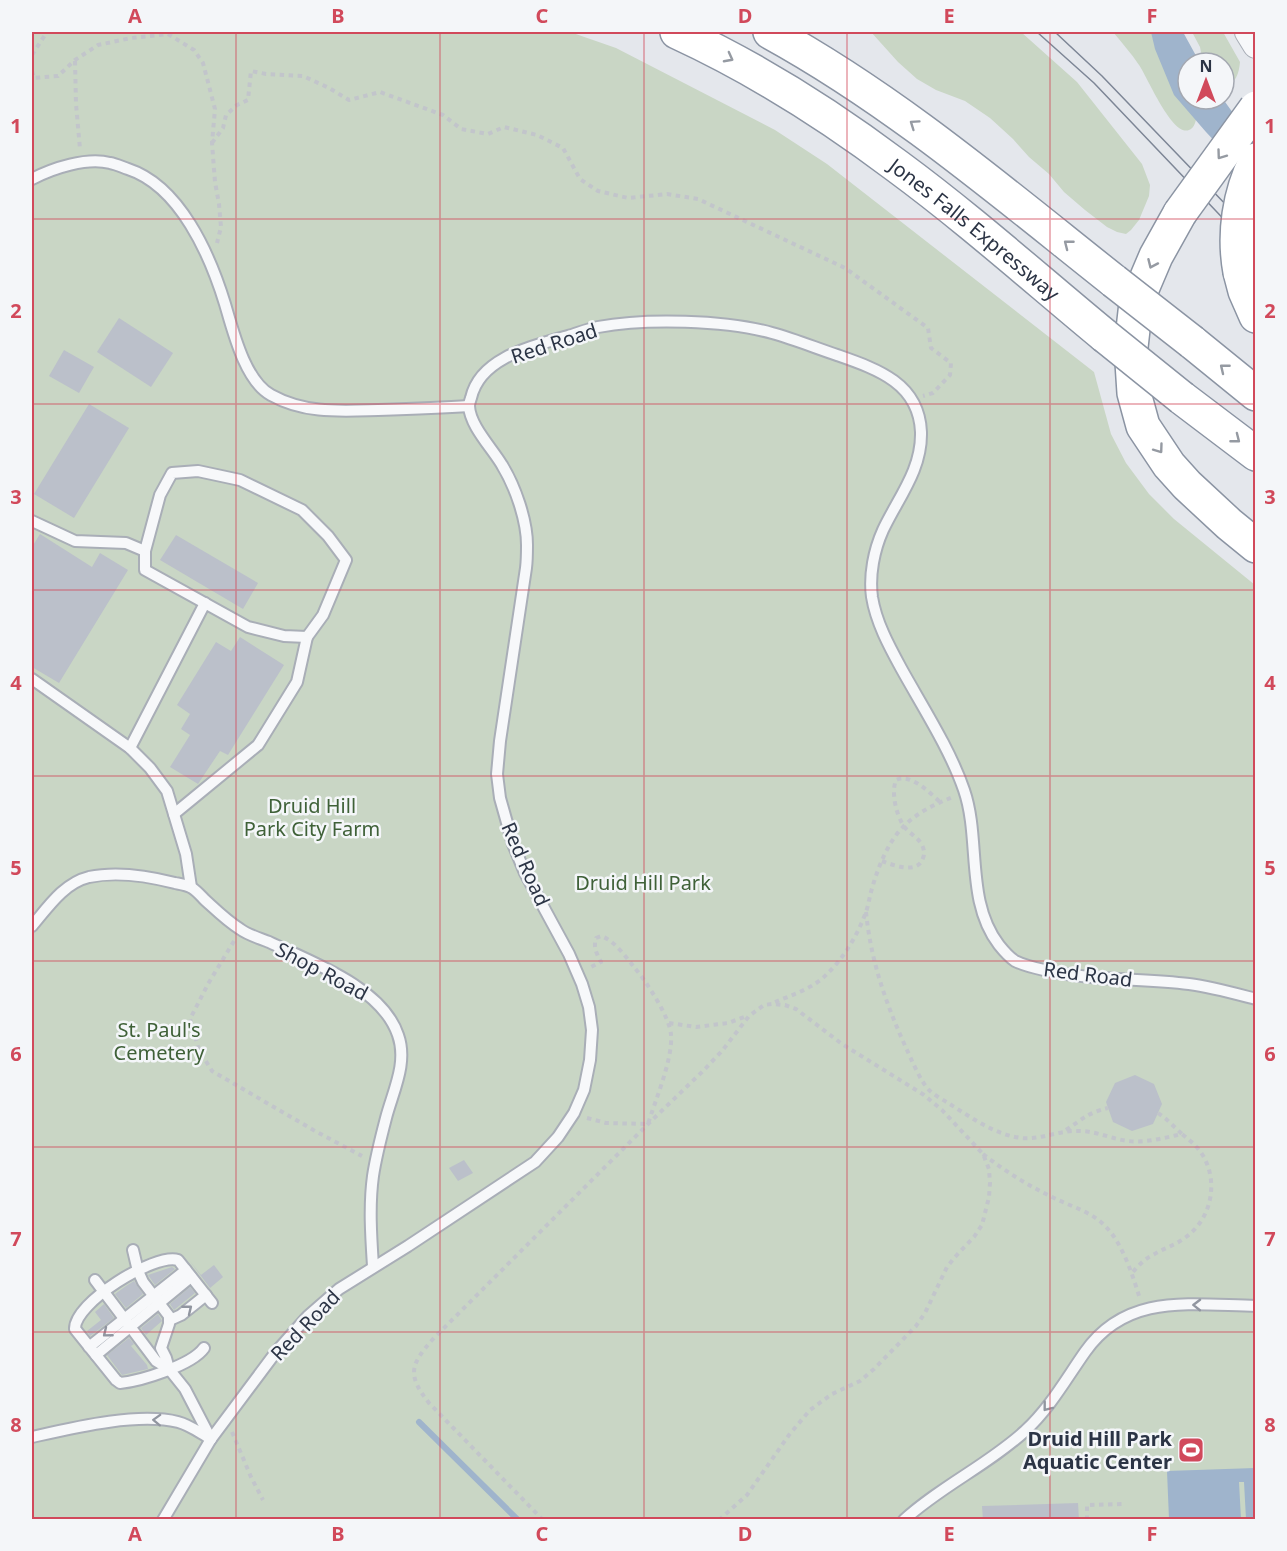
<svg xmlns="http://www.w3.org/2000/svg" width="1287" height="1551" viewBox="0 0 1287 1551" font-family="'Noto Sans',sans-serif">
<rect width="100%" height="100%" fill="#e4e7ec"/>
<g fill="#c9d6c5">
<path d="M 32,32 L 570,32 L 616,48 L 775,130 L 827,164 L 1094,372 L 1111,434 L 1126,463 L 1149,494 L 1174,519 L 1255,585 L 1255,1519 L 32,1519 Z"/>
<path d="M 871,32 L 1021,32 L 1077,82 L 1142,164 L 1150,185 L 1149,196 L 1139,220 L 1131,230 L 1126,234 L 1117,232 L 1107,227 L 1085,210 L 1064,192 L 1049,174 L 1029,157 L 1013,139 L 990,118 L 965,101 L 936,90 L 917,79 L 898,62 Z"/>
<path d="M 1113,32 L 1153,32 L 1197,114 C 1196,120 1195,128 1189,130 C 1172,137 1147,76 1139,65 C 1131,53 1122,43 1113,32 Z"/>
<path d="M 1192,32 L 1223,32 L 1240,62 C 1239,73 1236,84 1224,87 L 1224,63 L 1203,63 L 1200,47 Z"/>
</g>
<g fill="#9fb4cc">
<path d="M 1151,32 L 1183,32 L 1200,63 L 1188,63 L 1188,99 L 1223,99 L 1255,144 L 1255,184 L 1206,132 L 1174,95 L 1155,49 Z"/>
<path d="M 1255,1468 L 1255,1519 L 1246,1519 L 1244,1482 L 1239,1482 L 1241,1519 L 1169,1519 L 1167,1471 Z"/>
</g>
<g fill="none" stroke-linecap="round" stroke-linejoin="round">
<path stroke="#9fb4cc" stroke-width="6" d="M 419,1422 L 518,1520"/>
</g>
<g fill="#bbc0ca">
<path d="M 119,318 L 173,353 L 151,387 L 97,352 Z"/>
<path d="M 64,350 L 94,367 L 79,393 L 49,376 Z"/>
<path d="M 89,404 L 129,428 L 74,518 L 34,494 Z"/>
<path d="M 40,534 L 92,567 L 100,553 L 128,570 L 59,683 L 32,667 L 32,547 Z"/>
<path d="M 176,535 L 258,583 L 243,609 L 160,560 Z"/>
<path d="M 240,637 L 284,665 L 228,755 L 220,751 L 198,784 L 170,767 L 190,735 L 181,729 L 190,714 L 177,705 L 216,642 L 231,651 Z"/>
<path d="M 1135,1075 L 1154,1084 L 1162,1104 L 1153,1124 L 1132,1131 L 1113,1122 L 1106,1102 L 1115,1083 Z"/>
<path d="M 464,1160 L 473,1173 L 458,1181 L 449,1168 Z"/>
<path d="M 189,1260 L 201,1275 L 214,1265 L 223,1277 L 210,1288 Z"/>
<path d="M 172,1267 L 175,1269 L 155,1285 L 148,1275 Z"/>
<path d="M 134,1281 L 143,1294 L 126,1308 L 115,1294 L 126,1286 Z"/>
<path d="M 190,1287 L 195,1293 L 174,1310 L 170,1304 Z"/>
<path d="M 104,1304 L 114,1318 L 90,1336 L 87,1331 L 101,1320 L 95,1312 Z"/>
<path d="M 158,1314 L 162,1321 L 146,1335 L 141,1328 Z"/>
<path d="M 129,1338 L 134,1344 L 131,1346 L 147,1365 L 148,1369 L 122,1375 L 107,1355 Z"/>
<path d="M 1078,1503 L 1079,1520 L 983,1520 L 982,1506 Z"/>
</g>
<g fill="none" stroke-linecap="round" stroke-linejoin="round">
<defs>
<g id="service">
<path d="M 32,179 C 53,168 87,157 110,163 C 116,164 122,167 128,169 C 180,186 210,255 225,304 C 233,331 245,381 271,395 C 305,414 341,411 378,410 C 408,409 438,408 469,406"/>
<path d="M 198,471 L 240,480 L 302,510 L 328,536 L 346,560 L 323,615 L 307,637 L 284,636 L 248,627 L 145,570 L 145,551 L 160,495 L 172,473 Z"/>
<path d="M 32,521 L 75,541 L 126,543 L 145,551"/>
<path d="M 32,679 L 130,748 L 150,768 L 167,791 L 186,854 L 191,887"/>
<path d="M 130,748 L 205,603"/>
<path d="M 174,814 L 258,745 L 297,682 L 307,637"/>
<path d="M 32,926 C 48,907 64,883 89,877 C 117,871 148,876 175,883 C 180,884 188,885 192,888 C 197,891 201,896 205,900 C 216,910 227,921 240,929 C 248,935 259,938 269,942 C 311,962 382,987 398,1035 C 408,1063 393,1091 386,1118 C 381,1137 376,1156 373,1176 C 369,1205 371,1236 373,1266"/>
<path d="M 133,1250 L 138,1271 L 143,1282 L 169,1316 L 169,1324 L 161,1348 L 166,1358 L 169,1369"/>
<path d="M 95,1280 L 156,1361 L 169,1369 L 185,1389 L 211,1439"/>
<path d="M 170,1320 L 181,1315 L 206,1295"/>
<path d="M 89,1347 L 186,1270"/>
<path d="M 204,1348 C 192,1365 141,1381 120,1383 L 116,1380 L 75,1329 C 74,1303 154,1253 178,1260 L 212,1303"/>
<path d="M 96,1355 L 191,1277"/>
<path d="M 32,1437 C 72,1428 137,1412 178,1422 C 190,1425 200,1433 211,1439"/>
<path d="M 163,1520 L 211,1439 L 276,1352 L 308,1316 L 339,1289 L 408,1246 L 535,1162 L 558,1137 L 574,1113 L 584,1090 L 590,1060 L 592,1030 L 589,1007 L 582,984 L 569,954 L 525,873 L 513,844 L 500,798 L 497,774 L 500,741 L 526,568 C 527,560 527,552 527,545 C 527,520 515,486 502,465 C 492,448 470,426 469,406 C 469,403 470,401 471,398 C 480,357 533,346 568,336 C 578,333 588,329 598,327 C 646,318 725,320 772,333 C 794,339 816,348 837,355 C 877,369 919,383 921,432 C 922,470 898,498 883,530 C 874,550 869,575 872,597 C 876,622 889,646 901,668 C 922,706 950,749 964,790 C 981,839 965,901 999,945 C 1003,950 1009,957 1015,961 C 1023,965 1035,968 1044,970 C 1092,981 1140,978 1189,984 C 1212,987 1233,993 1256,999"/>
<path d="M 904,1520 C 941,1486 988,1465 1025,1431 C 1050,1408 1066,1379 1085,1352 C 1127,1292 1192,1305 1256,1306"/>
</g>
<path id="tertiary" d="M 1248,32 L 1256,45"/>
<g id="motorway">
<path id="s1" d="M 677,32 C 755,68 828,114 897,166 C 969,219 1036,279 1105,336"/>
<path d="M 770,32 C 894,100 1003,193 1114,281"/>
<path d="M 1180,213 L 1156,256 L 1136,303 L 1131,347 L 1134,393 L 1143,426 L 1169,465 L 1187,485 L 1229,524 L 1256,546"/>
<path d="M 1240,272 L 1245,291 L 1256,316"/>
<path d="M 1192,342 L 1256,394"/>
<path d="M 1182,398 L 1256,454"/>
</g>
</defs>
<use href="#service" stroke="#a9aeb7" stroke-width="14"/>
<use href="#tertiary" stroke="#a9aeb7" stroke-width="28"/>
<use href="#motorway" stroke="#8b94a3" stroke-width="36"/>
<g stroke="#c2c5cb" stroke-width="4" stroke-dasharray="4.5 4.5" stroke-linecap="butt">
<path d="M 32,55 L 47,32"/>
<path d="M 75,61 L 76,104 L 80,149"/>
<path d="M 32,71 L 34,78 L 58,76 L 75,60 L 98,45 L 131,38 L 168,34 L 194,50 L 203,63 L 215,109 L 212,143 L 215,182 L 219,204 L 221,227 L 217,243"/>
<path d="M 212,143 L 223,128 L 226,115 L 237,105 L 248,100 L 251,71 L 266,74 L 303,76 L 329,88 L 349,100 L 380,92 L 443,115 L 461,129 L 488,134 L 504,127 L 537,135 L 563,148 L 580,179 L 598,191 L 628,198 L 667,194 L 698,199 L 845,268 L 928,328 L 931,348 L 951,363 L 950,375 L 933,393 L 923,396"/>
<path d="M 882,861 C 893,865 918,875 923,858 C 925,854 924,849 922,845 C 917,836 908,833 903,825 C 896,813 891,793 896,780 C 911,773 930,793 940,802"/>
<path d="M 866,912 C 871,962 886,1004 907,1050 C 912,1061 921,1082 929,1090 C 934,1095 942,1099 948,1103 C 971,1117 993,1134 1021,1138 C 1041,1140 1059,1130 1079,1131 C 1096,1131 1112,1139 1128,1141 C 1146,1143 1164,1138 1182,1134 C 1189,1140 1196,1145 1202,1154 C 1219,1181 1212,1218 1186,1237 C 1176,1245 1164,1248 1153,1255 C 1144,1259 1138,1266 1132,1273"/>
<path d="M 234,941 L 208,984 L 190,1019 L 199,1050 L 212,1071 L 315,1131 L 362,1156"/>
<path d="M 775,1002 C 792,995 814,988 827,974 C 844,958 858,934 866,912 C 869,903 870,894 873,885 C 879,865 888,843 902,828 C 916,813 935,804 953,797"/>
<path d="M 669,1023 L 696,1027 L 728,1023 L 747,1016"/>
<path d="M 1158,1113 L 1166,1119 L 1182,1134"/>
<path d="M 587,1118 L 606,1123 L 648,1124 C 655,1101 673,1059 671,1035 C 670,1017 646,981 634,967 C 625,956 615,941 601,936 L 596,938 C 593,948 597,954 601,962 L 589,968"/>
<path d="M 1066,1130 C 1083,1119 1087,1113 1108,1108"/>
<path d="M 983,1154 C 1006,1172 1029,1186 1054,1198 C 1072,1207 1093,1212 1107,1228 C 1123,1245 1133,1276 1140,1299"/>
<path d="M 232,1432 L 251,1477 L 263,1500"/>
<path d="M 543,1520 L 429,1403 C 407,1375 410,1365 433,1339 L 648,1124 L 702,1072 L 722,1051 L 749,1016 L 764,1005 L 772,1004 L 785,1005 L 796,1009 L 842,1044 L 924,1095 L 942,1110 L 983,1154 L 989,1169 L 990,1183 L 989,1197 L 982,1225 L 974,1237 L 955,1257 L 947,1267 L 925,1313 L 916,1326 L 874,1369 L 860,1381 L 832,1394 L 810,1410 L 789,1435 L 747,1495 L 719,1520"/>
<path d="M 1087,1520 L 1087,1505 L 1123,1504"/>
</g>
<use href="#service" stroke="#f7f8fa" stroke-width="10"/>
<use href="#tertiary" stroke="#f7f8fa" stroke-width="26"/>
<use href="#motorway" stroke="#fff" stroke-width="33"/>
<g stroke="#7d8696" stroke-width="1.5">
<path d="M 1037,32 L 1094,83 L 1256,253"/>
<path d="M 1055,32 L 1102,76 L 1256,236"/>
</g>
<defs>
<g id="motorway-bridge">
<path d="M 1180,213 L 1256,108"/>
<path d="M 1240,272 C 1233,234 1239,194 1256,160"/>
<path d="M 1114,281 L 1192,342"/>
<path d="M 1105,336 L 1182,398"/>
</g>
</defs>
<use href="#motorway-bridge" stroke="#8b94a3" stroke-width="36" stroke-linecap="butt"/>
<use href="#motorway-bridge" stroke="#fff" stroke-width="33"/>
</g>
<defs><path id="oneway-chevron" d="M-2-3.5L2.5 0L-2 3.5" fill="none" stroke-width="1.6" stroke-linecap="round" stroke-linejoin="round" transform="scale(1.5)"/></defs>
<g stroke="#959aa2">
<use href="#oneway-chevron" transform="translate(729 58) rotate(28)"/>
<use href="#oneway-chevron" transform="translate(914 124) rotate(-145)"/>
<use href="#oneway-chevron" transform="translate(1221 155) rotate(126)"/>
<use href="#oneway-chevron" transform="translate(1068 244) rotate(-142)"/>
<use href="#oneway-chevron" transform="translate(1152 264) rotate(114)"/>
<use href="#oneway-chevron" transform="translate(1224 368) rotate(-141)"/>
<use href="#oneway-chevron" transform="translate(1236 439) rotate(38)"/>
<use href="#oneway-chevron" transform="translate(1159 449) rotate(54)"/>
</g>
<g stroke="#9196a0">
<use href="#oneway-chevron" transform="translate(1197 1305) rotate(-179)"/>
<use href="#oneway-chevron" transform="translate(188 1309) rotate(-39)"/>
<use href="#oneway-chevron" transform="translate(107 1333) rotate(141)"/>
<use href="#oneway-chevron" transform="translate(1047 1407) rotate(128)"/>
<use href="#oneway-chevron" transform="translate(157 1420) rotate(-178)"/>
</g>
<path fill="none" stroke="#d1495b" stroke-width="1.5" stroke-opacity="0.55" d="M 236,32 L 236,1520M 440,32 L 440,1520M 644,32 L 644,1520M 847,32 L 847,1520M 1050,32 L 1050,1520M 32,219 L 1256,219M 32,404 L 1256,404M 32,590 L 1256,590M 32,776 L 1256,776M 32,961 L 1256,961M 32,1147 L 1256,1147M 32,1332 L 1256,1332"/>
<defs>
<symbol id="stadium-square" viewBox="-11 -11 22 22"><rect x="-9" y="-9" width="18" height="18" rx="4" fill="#d1495b" stroke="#f4f6f9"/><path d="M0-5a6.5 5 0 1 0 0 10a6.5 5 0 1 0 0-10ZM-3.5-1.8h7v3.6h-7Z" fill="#fff"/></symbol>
</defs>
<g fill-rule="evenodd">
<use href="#stadium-square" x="1176" y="1435" width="30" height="30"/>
</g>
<g text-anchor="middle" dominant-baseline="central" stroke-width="5" stroke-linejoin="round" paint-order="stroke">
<g font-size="20" fill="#2b3445" stroke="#f4f6f9">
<text stroke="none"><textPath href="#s1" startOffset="358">Jones Falls Expressway</textPath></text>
<text transform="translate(554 343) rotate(-18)">Red Road</text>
<text transform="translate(526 864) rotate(66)">Red Road</text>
<text transform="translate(322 971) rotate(28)">Shop Road</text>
<text transform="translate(1088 974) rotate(7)">Red Road</text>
<text transform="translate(305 1325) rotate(-46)">Red Road</text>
</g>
<g font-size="20" fill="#3f6138" stroke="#f4f6f9">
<text x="312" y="805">Druid Hill<tspan x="312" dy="23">Park City Farm</tspan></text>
<text x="643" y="882">Druid Hill Park</text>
<text x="159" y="1029">St. Paul's<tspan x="159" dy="23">Cemetery</tspan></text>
</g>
<g font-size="20" font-weight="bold" fill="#2b3445" stroke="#f4f6f9" text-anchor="end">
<text x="1172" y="1438">Druid Hill Park<tspan x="1172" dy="23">Aquatic Center</tspan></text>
</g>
</g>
<rect width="1287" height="1551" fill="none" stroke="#f4f6f9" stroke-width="66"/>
<g transform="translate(1206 81)"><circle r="28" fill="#f4f6f9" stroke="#a4a8b1" stroke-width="1.5"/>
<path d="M0-4.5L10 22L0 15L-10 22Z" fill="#d1495b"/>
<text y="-9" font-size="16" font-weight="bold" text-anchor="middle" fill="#2b3445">N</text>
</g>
<rect x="33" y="33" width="1221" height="1485" fill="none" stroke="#d1495b" stroke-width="2"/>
<g font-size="20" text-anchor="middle" font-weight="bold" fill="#d1495b">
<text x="135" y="23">A</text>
<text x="338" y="23">B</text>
<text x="542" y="23">C</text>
<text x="745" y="23">D</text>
<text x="949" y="23">E</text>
<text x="1152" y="23">F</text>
<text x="16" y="133">1</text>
<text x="1270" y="133">1</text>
<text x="16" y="318">2</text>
<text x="1270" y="318">2</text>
<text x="16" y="504">3</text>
<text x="1270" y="504">3</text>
<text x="16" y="690">4</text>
<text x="1270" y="690">4</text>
<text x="16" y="875">5</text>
<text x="1270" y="875">5</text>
<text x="16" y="1061">6</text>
<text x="1270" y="1061">6</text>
<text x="16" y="1246">7</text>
<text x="1270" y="1246">7</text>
<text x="16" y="1432">8</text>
<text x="1270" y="1432">8</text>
<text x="135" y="1541">A</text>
<text x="338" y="1541">B</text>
<text x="542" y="1541">C</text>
<text x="745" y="1541">D</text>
<text x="949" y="1541">E</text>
<text x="1152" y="1541">F</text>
</g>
</svg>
